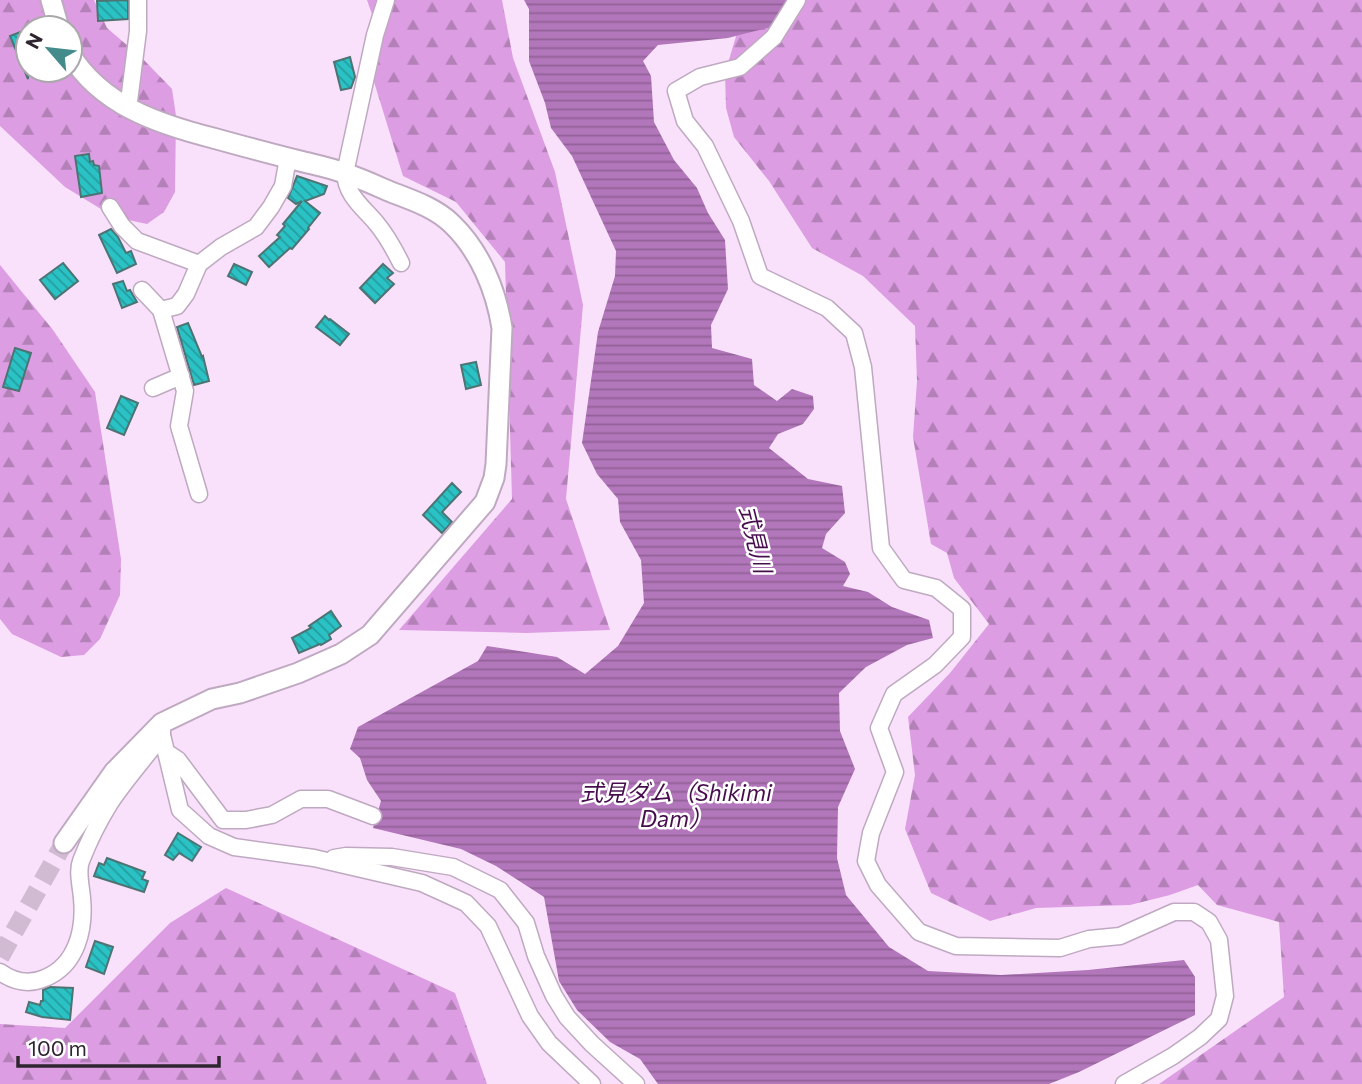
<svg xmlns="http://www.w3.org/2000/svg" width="1362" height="1084" viewBox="0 0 1362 1084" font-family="Commissioner,'Noto Sans JP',sans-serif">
<defs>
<pattern id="forest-firs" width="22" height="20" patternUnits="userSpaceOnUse" patternTransform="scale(1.75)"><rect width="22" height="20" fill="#dc9de3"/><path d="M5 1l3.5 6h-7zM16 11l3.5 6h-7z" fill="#b380b8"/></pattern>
<pattern id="water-rules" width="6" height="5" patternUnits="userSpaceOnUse" patternTransform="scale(1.75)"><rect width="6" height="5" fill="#b276ba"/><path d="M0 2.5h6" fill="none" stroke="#916198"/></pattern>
<pattern id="building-back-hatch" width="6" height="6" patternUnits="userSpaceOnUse" patternTransform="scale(1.75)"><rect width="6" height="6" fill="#2ac2c4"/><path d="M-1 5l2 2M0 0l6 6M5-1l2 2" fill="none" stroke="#249da0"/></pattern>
</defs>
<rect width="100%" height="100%" fill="#f9e1fb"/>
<g fill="url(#forest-firs)" fill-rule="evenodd">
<path d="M 0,0 L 94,0 L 107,28 L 142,58 L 172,89 L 176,116 L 175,192 L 164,212 L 147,224 L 114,217 L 65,187 L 0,126 ZM 28,28 L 70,28 L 70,70 L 28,70 Z"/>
<path d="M 367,0 L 502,0 L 513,58 L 555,172 L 583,305 L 566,499 L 610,630 L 526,633 L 399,630 L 512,499 L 505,262 L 456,202 L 403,176 L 371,72 L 374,20 Z"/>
<path d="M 752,0 L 1362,0 L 1362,1084 L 1159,1084 L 1284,997 L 1279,922 L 1217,905 L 1198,885 L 1170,895 L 1130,905 L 1036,908 L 990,921 L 931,893 L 905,829 L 915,775 L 908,717 L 950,673 L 989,624 L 954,578 L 947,553 L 931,544 L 913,437 L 917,381 L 915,326 L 863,276 L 812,248 L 769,181 L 734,137 L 726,108 L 725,73 L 744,10 Z"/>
<path d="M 0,265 L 53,330 L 95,392 L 121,559 L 120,595 L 100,639 L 84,655 L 61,657 L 12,634 L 0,619 Z"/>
<path d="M 226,888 L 455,993 L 487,1084 L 0,1084 L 0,1024 L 65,1028 L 170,923 Z"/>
</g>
<path fill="url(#water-rules)" d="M 524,0 L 786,0 L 775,26 L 728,38 L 658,45 L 643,61 L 651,76 L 654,122 L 674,160 L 697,188 L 708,213 L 725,240 L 728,289 L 711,325 L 712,348 L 752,359 L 754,385 L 777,401 L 792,389 L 813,396 L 814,409 L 803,424 L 778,434 L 769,448 L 808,479 L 842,486 L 845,513 L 826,534 L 822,548 L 845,562 L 850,574 L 843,586 L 868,592 L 892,607 L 929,620 L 933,638 L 907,645 L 866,667 L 839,693 L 840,731 L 855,769 L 838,807 L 837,858 L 846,895 L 889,947 L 928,971 L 1001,975 L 1088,970 L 1184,960 L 1195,977 L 1195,1015 L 1079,1072 L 1049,1084 L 658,1084 L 640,1059 L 610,1042 L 577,1010 L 559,981 L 544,897 L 496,866 L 461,849 L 373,828 L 381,801 L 367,780 L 360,758 L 350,749 L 358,727 L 478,661 L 487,646 L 557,657 L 585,674 L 618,646 L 644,603 L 641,560 L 620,522 L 618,499 L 597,474 L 582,443 L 598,332 L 615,276 L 616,251 L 572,156 L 551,128 L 545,103 L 529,61 L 529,9 Z"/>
<g fill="url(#building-back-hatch)" stroke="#4e7373" stroke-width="2">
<path d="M 128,0 L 128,19 L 98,21 L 97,1 Z"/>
<path d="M 28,29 L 28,79 L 10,36 Z"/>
<path d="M 350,57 L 355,77 L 351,88 L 341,90 L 334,62 Z"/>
<path d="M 89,154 L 90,162 L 93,161 L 94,165 L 99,166 L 102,193 L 81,197 L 75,156 Z"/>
<path d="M 297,176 L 327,186 L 324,194 L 305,201 L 320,213 L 308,228 L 309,229 L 292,249 L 290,248 L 269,267 L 259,256 L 280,237 L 277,235 L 285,226 L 283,224 L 302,201 L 296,204 L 288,198 Z"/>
<path d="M 111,229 L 118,237 L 126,253 L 131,251 L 136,264 L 117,273 L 99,235 Z"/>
<path d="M 63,263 L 78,281 L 55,299 L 40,280 Z"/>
<path d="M 234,264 L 252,272 L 246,285 L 228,276 Z"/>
<path d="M 383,264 L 393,273 L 387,278 L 394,284 L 375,303 L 360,288 Z"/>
<path d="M 123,281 L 127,291 L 130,290 L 137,302 L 122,308 L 113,284 Z"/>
<path d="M 325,316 L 329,320 L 330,319 L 349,334 L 340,345 L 316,327 Z"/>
<path d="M 188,323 L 202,357 L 203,356 L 209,381 L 194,385 L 177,327 Z"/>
<path d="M 15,348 L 31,353 L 19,391 L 3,387 Z"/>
<path d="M 476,362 L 481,385 L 466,389 L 461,365 Z"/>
<path d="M 121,396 L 138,403 L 124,435 L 107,428 Z"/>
<path d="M 452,483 L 461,492 L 442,512 L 452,522 L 442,533 L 423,515 Z"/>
<path d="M 331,611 L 341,626 L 329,635 L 331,639 L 321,645 L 320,644 L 299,653 L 292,638 L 311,628 L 309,626 Z"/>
<path d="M 178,833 L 201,847 L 192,861 L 179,853 L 173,860 L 165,855 Z"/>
<path d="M 107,858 L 145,872 L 142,879 L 148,881 L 144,892 L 94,876 L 99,863 L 104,865 Z"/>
<path d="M 95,941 L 113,947 L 104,974 L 86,967 Z"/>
<path d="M 50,987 L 73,988 L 70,1020 L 42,1017 L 26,1012 L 29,1002 L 40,1005 L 41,1001 L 43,1001 L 43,990 Z"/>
</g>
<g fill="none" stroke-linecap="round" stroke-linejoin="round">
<path stroke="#d0bbd2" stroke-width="19" stroke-dasharray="19 10" stroke-linecap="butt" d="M 0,957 L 64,843"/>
<defs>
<g id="minor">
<path d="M 386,0 L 375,35 L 345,173 C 346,196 364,208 377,224 C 387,236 394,249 401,263"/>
<path d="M 797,0 L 774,37 L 740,67 L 700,77 L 676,91 L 685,121 L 705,146 L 741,221 L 760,276 L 827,308 L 854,333 L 863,367 L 881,548 L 904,580 L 936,588 L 962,609 L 962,637 L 935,665 L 894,694 L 879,728 L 895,772 L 871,833 L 866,861 L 878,885 L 919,932 L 956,946 L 1060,948 L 1089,939 L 1120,936 L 1174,912 L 1194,912 L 1209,922 L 1219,940 L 1225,996 L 1219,1019 L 1200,1037 L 1173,1056 L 1124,1084"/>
<path d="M 128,109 L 138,31 L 138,0"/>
<path d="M 110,207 L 122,226 L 137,241 L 199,264 L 221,247 L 256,227 L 271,207 L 283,186 L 288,158"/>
<path d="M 142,290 L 161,310 L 177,306 L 186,294 L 199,264"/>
<path d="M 161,310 L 185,391 L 179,426 L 199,494"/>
<path d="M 153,388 L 181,376"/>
<path d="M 162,723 L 162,735 L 180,810 L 209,836 L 234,847 L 314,858 L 422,883 L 466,903 L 488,926 L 530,1016 L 549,1043 L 592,1084"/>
<path d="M 166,752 L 178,760 L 223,820 L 246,820 L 272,815 L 301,799 L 328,799 L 373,816"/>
<path d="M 334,858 L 346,856 L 392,857 L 453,867 L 500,890 L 526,923 L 536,956 L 554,996 L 567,1017 L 592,1044 L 636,1084"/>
<path d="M 0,972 C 14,982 29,985 45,978 C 77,965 85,929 82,898 C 81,886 77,871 81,861 C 88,843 100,819 110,803 C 125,780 145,758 162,735"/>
</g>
<g id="tertiary">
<path d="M 51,0 L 59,28"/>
<path d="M 64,843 L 114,772 L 162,723 L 212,699 L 240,693 L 298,673 L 341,654 L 370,635 L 485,502 L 494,478 L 496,464 L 502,328 C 496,290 480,251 452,224 C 436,208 412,200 391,192 C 377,186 362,179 347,174 C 332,168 316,165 300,161 C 271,154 242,146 213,138 C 158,124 101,105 70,54"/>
</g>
</defs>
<use href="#minor" stroke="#bfa9c1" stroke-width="19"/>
<use href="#tertiary" stroke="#bfa9c1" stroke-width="23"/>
<use href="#minor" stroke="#fff" stroke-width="16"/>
<use href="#tertiary" stroke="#fff" stroke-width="19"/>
</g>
<g text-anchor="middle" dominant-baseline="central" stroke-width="5" stroke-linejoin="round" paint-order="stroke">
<g font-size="23" font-style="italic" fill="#470e4e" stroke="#fff">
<text transform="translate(756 539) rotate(76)">式見川</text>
<text x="676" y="792">式見ダム（Shikimi<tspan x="676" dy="26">Dam）</tspan></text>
</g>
</g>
<g transform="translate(49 49) rotate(298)"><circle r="33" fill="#ffffff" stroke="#aba8ac" stroke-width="2"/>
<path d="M0-5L12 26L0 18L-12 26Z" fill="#448c8c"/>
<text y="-10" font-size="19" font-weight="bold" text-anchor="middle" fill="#2e252f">N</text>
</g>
<path d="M18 1056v10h201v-10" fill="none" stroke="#2e252f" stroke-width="3.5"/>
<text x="28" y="1056" font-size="21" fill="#2e252f" stroke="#ffffff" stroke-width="5" paint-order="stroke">100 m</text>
</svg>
